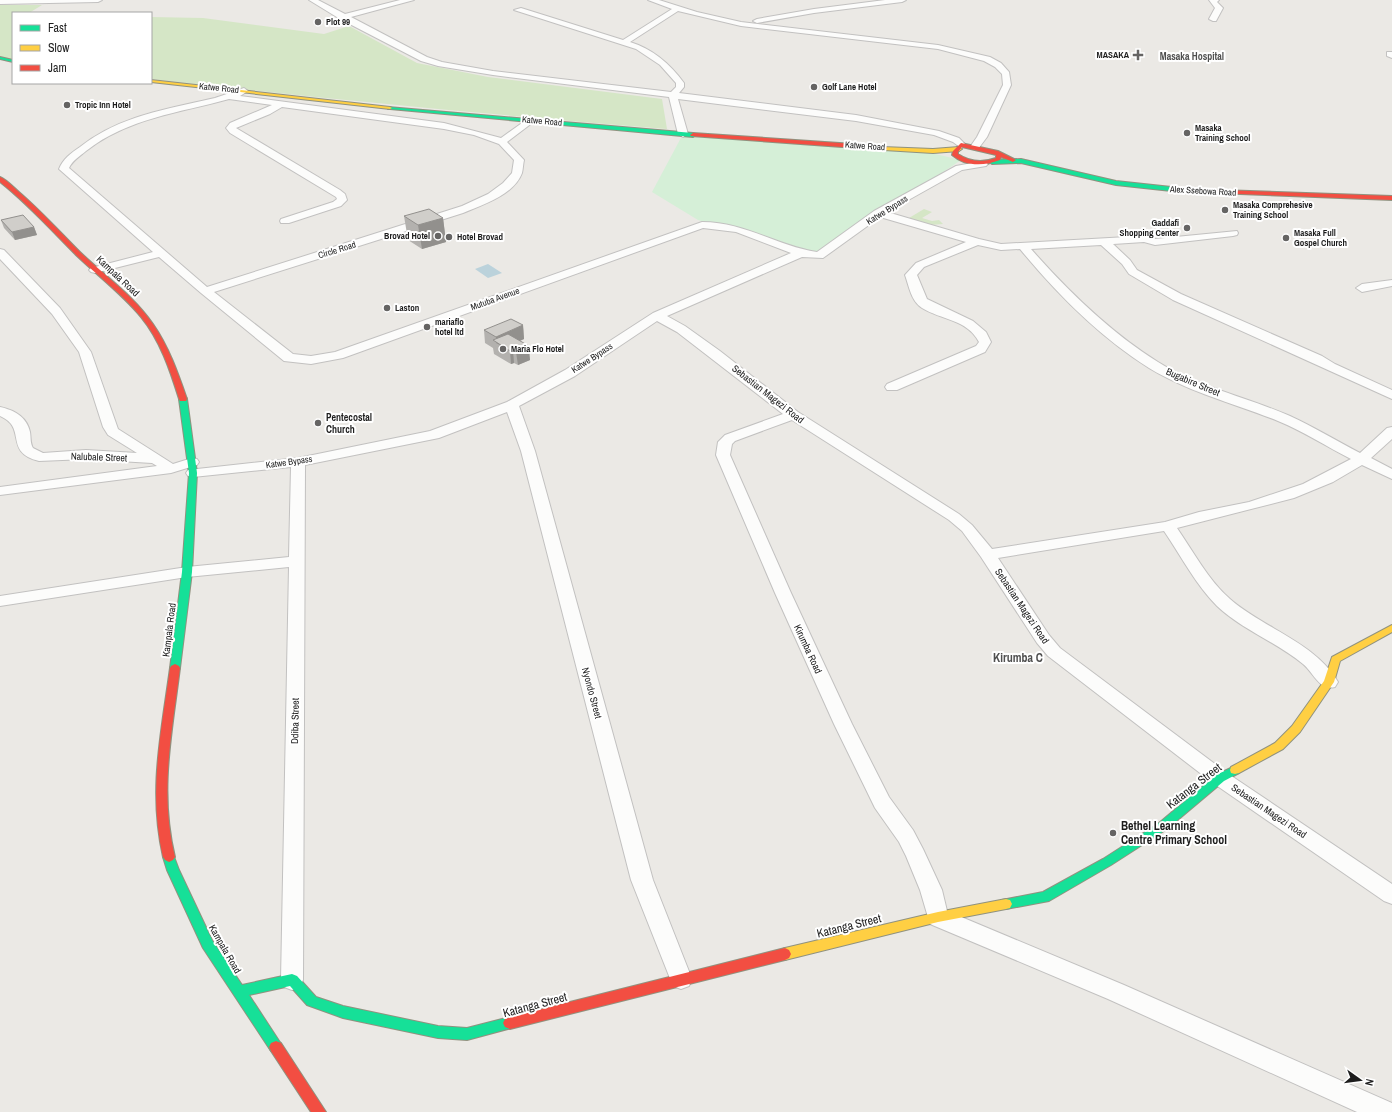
<svg xmlns="http://www.w3.org/2000/svg" width="1392" height="1112" viewBox="0 0 1392 1112" font-family="'Archivo Narrow',sans-serif">
<rect width="100%" height="100%" fill="#ebe9e5"/>
<g fill="#d5e6c6">
<path d="M 0,5 L 42,5 L 29,13 L 13,13 L 13,61 L 0,57 Z"/>
<path d="M 151,17 L 203,18 L 324,34 L 349,26 L 417,63 L 488,77 L 662,99 L 667,129 C 495,115 323,99 151,79 Z"/>
<path d="M 924,209 L 932,212 L 922,218 L 932,221 L 939,220 L 943,224 L 930,225 L 909,218 Z"/>
</g>
<path fill="#d5efd7" d="M 683,134 L 918,150 L 961,160 L 819,256 L 698,220 L 652,192 Z"/>
<path fill="#bbd2db" d="M 488,264 L 502,273 L 488,278 L 475,269 Z"/>
<g fill="none" stroke-linecap="round" stroke-linejoin="round">
<defs>
<g id="street">
<path d="M 0,0 L 102,0 L 98,2 L 0,4 Z"/>
<path d="M 309,0 L 318,0 L 345,14 L 400,0 L 414,0 L 351,17 L 427,57 L 442,62 L 493,71 L 671,92 L 676,87 L 676,83 L 660,65 L 636,49 L 514,10 L 521,8 L 623,40 L 672,9 L 648,0 L 659,0 L 697,12 L 741,22 L 938,45 L 990,57 L 1001,63 L 1009,72 L 1011,85 L 987,137 L 978,149 L 975,150 L 970,147 L 977,137 L 1003,85 L 1002,74 L 995,67 L 984,61 L 938,49 L 741,26 L 678,11 L 630,42 C 653,49 670,64 684,83 L 684,87 L 679,93 L 856,115 L 939,131 L 959,138 L 966,145 L 961,148 L 953,142 L 934,135 L 856,121 L 678,99 L 688,134 L 683,137 L 678,134 L 669,97 L 493,75 L 438,66 L 421,61 L 340,19 Z"/>
<path d="M 885,0 L 906,0 L 902,2 L 814,13 L 757,23 L 753,21 L 757,19 L 814,9 Z"/>
<path d="M 1209,0 L 1219,0 L 1217,2 L 1223,8 L 1216,21 L 1213,21 L 1209,19 L 1215,8 Z"/>
<path d="M 1387,52 L 1392,52 L 1392,58 L 1387,56 Z"/>
<path d="M 244,88 L 248,91 L 240,96 L 444,123 L 501,138 L 529,118 L 535,118 L 536,120 L 507,142 L 524,160 C 523,164 523,169 522,173 C 514,195 482,205 463,213 L 214,292 L 293,354 L 311,356 L 335,352 L 702,222 C 745,222 777,246 817,252 L 874,211 L 956,166 L 983,161 L 988,164 L 986,166 L 962,170 L 887,212 L 979,239 L 1001,244 L 1145,236 L 1155,239 L 1237,231 L 1238,233 L 1237,235 L 1233,236 L 1155,245 L 1144,242 L 1113,244 L 1130,260 L 1137,270 L 1181,294 L 1322,356 L 1335,364 L 1392,390 L 1392,399 L 1173,300 L 1129,274 L 1122,264 L 1101,245 L 1031,249 C 1068,291 1110,332 1158,362 C 1198,387 1247,397 1290,416 C 1314,427 1337,441 1360,453 L 1387,428 L 1392,427 L 1392,439 L 1371,458 L 1392,469 L 1392,479 L 1362,465 L 1333,482 L 1294,498 L 1177,528 C 1193,551 1208,580 1230,599 C 1263,628 1316,643 1338,682 L 1335,687 C 1319,691 1314,673 1303,664 C 1278,643 1241,629 1217,606 C 1196,585 1181,556 1164,531 L 998,558 L 1049,635 L 1060,648 L 1227,773 L 1392,884 L 1392,904 L 1384,901 L 1213,783 L 1048,656 L 1037,643 L 981,557 L 962,531 L 949,520 L 792,420 L 735,441 L 732,444 L 730,455 L 791,593 L 852,724 L 889,797 L 913,830 L 923,849 L 942,890 L 947,911 L 1124,985 L 1392,1103 L 1392,1112 L 1357,1112 L 1108,999 L 930,924 L 920,890 L 906,856 L 899,842 L 875,808 L 834,724 L 775,593 L 716,455 L 718,442 L 725,435 L 783,414 L 677,332 L 657,321 L 575,376 L 519,406 L 535,451 L 653,880 L 692,979 L 689,986 L 681,989 L 673,986 L 631,880 L 521,451 L 507,412 L 439,438 L 305,465 L 303,980 L 300,987 L 292,990 L 284,987 L 281,980 L 289,567 L 187,577 L 0,606 L 0,596 L 187,567 L 289,557 L 291,467 L 193,477 L 188,476 L 186,473 L 188,470 L 298,458 L 430,431 L 507,402 L 565,370 L 653,313 L 791,253 L 736,232 L 703,228 L 343,358 L 311,364 L 284,361 L 201,293 L 159,257 L 95,273 L 91,272 L 89,270 L 91,268 L 153,252 L 59,169 C 63,159 71,153 80,147 C 119,116 167,109 215,98 C 225,95 234,91 244,88 ZM 229,99 L 272,105 L 230,123 L 226,128 L 230,133 L 336,197 L 337,199 L 333,202 L 281,219 L 280,221 L 281,223 L 289,223 L 341,206 L 347,200 L 345,194 L 340,190 L 236,128 L 270,114 L 282,107 L 444,129 L 474,135 L 499,144 L 514,160 L 512,173 L 503,183 L 488,194 L 462,206 L 207,287 L 69,168 C 72,161 80,156 86,151 C 128,118 179,113 229,99 ZM 880,217 L 966,242 L 916,263 L 905,275 C 909,286 911,301 922,308 C 941,320 967,319 979,342 L 976,346 L 887,384 L 885,387 L 887,390 L 897,390 L 985,352 L 991,342 L 986,332 L 973,321 L 927,299 L 917,275 L 924,267 L 978,245 L 1001,250 L 1020,249 C 1057,294 1100,337 1149,368 C 1188,392 1236,404 1278,421 C 1303,431 1327,447 1351,459 L 1303,484 L 1249,502 L 1199,512 L 1165,522 L 992,549 L 972,525 L 959,514 L 798,412 L 720,351 L 685,326 L 667,316 L 802,257 L 823,258 Z"/>
<path d="M 0,249 L 4,250 L 60,308 L 91,352 L 118,429 L 173,464 L 192,458 L 197,459 L 199,462 L 197,465 L 171,473 L 0,495 L 0,487 L 157,466 L 152,463 L 86,459 L 39,461 C 3,452 28,428 0,416 L 0,407 C 14,410 27,417 30,432 C 31,438 30,443 33,448 L 43,453 L 86,450 L 137,453 L 108,435 L 103,427 L 79,352 L 52,314 L 0,259 Z"/>
<path d="M 1392,280 L 1392,286 L 1362,292 L 1356,288 L 1362,284 Z"/>
</g>
<g id="fast">
<path d="M 0,57 L 13,60 L 13,62 L 0,59 Z"/>
<path d="M 388,107 L 693,133 L 696,135 L 693,137 L 390,109 L 388,109 Z"/>
<path d="M 1021,159 L 1116,181 L 1190,189 L 1193,191 L 1190,193 L 1116,185 L 1021,163 L 992,164 L 989,162 L 992,160 Z"/>
<path d="M 180,397 L 186,397 L 187,399 L 197,473 L 192,572 L 180,668 L 179,670 L 171,670 L 170,668 L 182,572 L 189,473 L 179,399 Z"/>
<path d="M 1235,766 L 1239,767 L 1240,770 L 1239,773 L 1224,781 L 1167,829 L 1111,865 L 1049,901 L 1006,909 L 1002,908 L 1000,904 L 1002,900 L 1043,892 L 1103,859 L 1159,823 L 1216,775 Z"/>
<path d="M 169,852 L 173,854 L 179,870 L 212,940 L 242,985 L 292,974 L 297,976 L 316,997 L 343,1006 L 438,1026 L 467,1028 L 510,1017 L 515,1019 L 517,1023 L 515,1027 L 467,1040 L 438,1038 L 343,1018 L 307,1005 L 290,986 L 249,995 L 283,1047 L 281,1051 L 276,1053 L 271,1051 L 203,948 L 167,870 L 163,857 L 165,854 Z"/>
</g>
<g id="slow">
<path d="M 151,80 L 390,107 L 392,108 L 390,109 L 151,82 Z"/>
<path d="M 882,147 L 933,149 L 959,147 L 962,149 L 959,151 L 933,153 L 884,150 L 882,149 Z"/>
<path d="M 1392,625 L 1392,632 L 1340,661 L 1334,682 L 1300,732 L 1283,749 L 1239,773 L 1235,774 L 1231,773 L 1230,770 L 1231,767 L 1275,743 L 1292,726 L 1324,681 L 1332,657 Z"/>
<path d="M 1006,899 L 1010,900 L 1012,904 L 1010,908 L 1006,909 L 938,922 L 785,960 L 781,958 L 779,954 L 781,950 L 785,948 L 938,912 Z"/>
</g>
<g id="jam">
<path d="M 693,133 L 884,146 L 887,148 L 884,150 L 691,136 L 690,135 Z"/>
<path d="M 961,143 L 998,151 L 1016,160 L 1013,162 L 1001,157 L 1000,160 C 984,166 966,167 952,155 L 953,151 ZM 962,147 L 992,154 L 996,155 L 996,158 C 982,163 970,162 958,154 L 958,152 Z"/>
<path d="M 0,177 C 7,180 13,187 19,192 C 41,211 60,232 80,252 C 105,276 134,296 153,324 C 169,347 178,373 187,399 L 186,401 L 180,401 L 179,399 C 170,370 160,340 141,317 C 122,294 98,276 77,256 C 52,231 28,204 0,182 Z"/>
<path d="M 1190,189 L 1392,196 L 1392,200 L 1188,192 L 1188,190 Z"/>
<path d="M 175,664 L 179,666 L 180,668 C 172,734 159,791 175,857 L 173,860 L 169,862 L 165,860 L 163,857 C 148,791 161,734 170,668 L 171,666 Z"/>
<path d="M 785,948 L 789,950 L 791,954 L 789,958 L 785,960 L 510,1029 L 505,1027 L 503,1023 L 505,1019 L 510,1017 Z"/>
<path d="M 276,1041 L 281,1043 L 326,1112 L 311,1112 L 271,1051 L 269,1047 L 271,1043 Z"/>
</g>
</defs>
<use href="#street" stroke="#c2c1c0" stroke-width="2"/>
<use href="#fast" stroke="#90927f" stroke-width="2"/>
<use href="#slow" stroke="#90927f" stroke-width="2"/>
<use href="#jam" stroke="#90927f" stroke-width="2"/>
<use href="#street" fill="#fcfcfb" fill-rule="evenodd"/>
<use href="#fast" fill="#16e098" fill-rule="evenodd"/>
<use href="#slow" fill="#ffcf43" fill-rule="evenodd"/>
<use href="#jam" fill="#f24e42" fill-rule="evenodd"/>
</g>
<g fill="#b3b1ae">
<path d="M 404,216 L 443,218 L 446,242 L 422,249 L 408,240 Z"/>
<path d="M 1,220 L 34,227 L 37,235 L 15,240 L 4,228 Z"/>
<path d="M 523,325 L 524,339 L 520,341 L 530,360 L 518,365 L 514,363 L 511,364 L 494,354 L 493,348 L 485,343 L 484,330 Z"/>
</g>
<g fill="#92908d">
<path d="M 443,218 L 446,242 L 422,249 L 418,225 Z"/>
<path d="M 34,227 L 37,235 L 15,240 L 12,232 Z"/>
<path d="M 523,325 L 524,339 L 504,347 L 496,343 L 496,337 Z"/>
<path d="M 529,346 L 530,360 L 518,365 L 516,352 Z"/>
<path d="M 513,350 L 514,363 L 511,364 L 510,351 Z"/>
</g>
<g fill="#d0ceca" stroke="#92908d">
<path d="M 429,209 L 443,218 L 418,225 L 404,216 Z"/>
<path d="M 23,215 L 34,227 L 12,232 L 1,220 Z"/>
<path d="M 511,319 L 523,325 L 496,337 L 484,330 Z"/>
<path d="M 508,334 L 529,346 L 516,352 L 513,350 L 510,351 L 493,340 Z"/>
</g>
<g fill="#656463" stroke="#fff" stroke-width="1.5">
<circle cx="318" cy="22" r="4"/>
<path d="M1136 49h4v4h4v4h-4v4h-4v-4h-4v-4h4z"/>
<circle cx="814" cy="87" r="4"/>
<circle cx="67" cy="105" r="4"/>
<circle cx="1187" cy="133" r="4"/>
<circle cx="1225" cy="210" r="4"/>
<circle cx="1187" cy="228" r="4"/>
<circle cx="438" cy="236" r="4"/>
<circle cx="449" cy="237" r="4"/>
<circle cx="1286" cy="238" r="4"/>
<circle cx="387" cy="308" r="4"/>
<circle cx="427" cy="327" r="4"/>
<circle cx="503" cy="349" r="4"/>
<circle cx="318" cy="423" r="4"/>
<circle cx="1113" cy="833" r="4"/>
</g>
<g text-anchor="middle" dominant-baseline="central" stroke-width="4" stroke-linejoin="round" paint-order="stroke">
<g font-size="9" font-weight="bold" fill="#1d1d1d" stroke="#fff" text-anchor="start">
<text x="326" y="22">Plot 99</text>
<text x="1129" y="55" text-anchor="end">MASAKA</text>
<text x="822" y="87">Golf Lane Hotel</text>
<text x="75" y="105">Tropic Inn Hotel</text>
<text x="1195" y="128">Masaka<tspan x="1195" dy="10">Training School</tspan></text>
<text x="1233" y="205">Masaka Comprehesive<tspan x="1233" dy="10">Training School</tspan></text>
<text x="1179" y="223" text-anchor="end">Gaddafi<tspan x="1179" dy="10">Shopping Center</tspan></text>
<text x="1294" y="233">Masaka Full<tspan x="1294" dy="10">Gospel Church</tspan></text>
<text x="430" y="236" text-anchor="end">Brovad Hotel</text>
<text x="457" y="237">Hotel Brovad</text>
<text x="395" y="308">Laston</text>
<text x="435" y="322">mariaflo<tspan x="435" dy="10">hotel ltd</tspan></text>
<text x="511" y="349">Maria Flo Hotel</text>
</g>
<g font-size="9" fill="#1d1d1d" stroke="#fff">
<text transform="translate(219 88) rotate(6)">Katwe Road</text>
<text transform="translate(542 121) rotate(5)">Katwe Road</text>
<text transform="translate(865 146) rotate(4)">Katwe Road</text>
<text transform="translate(1203 191) rotate(3)">Alex Ssebowa Road</text>
<text transform="translate(887 210) rotate(-32)">Katwe Bypass</text>
<text transform="translate(337 250) rotate(-17)">Circle Road</text>
<text transform="translate(495 299) rotate(-20)">Mutuba Avenue</text>
<text transform="translate(592 358) rotate(-33)">Katwe Bypass</text>
<text transform="translate(289 462) rotate(-8)">Katwe Bypass</text>
</g>
<g font-size="10" font-weight="bold" fill="#505050" stroke="#fff">
<text x="1192" y="56">Masaka Hospital</text>
</g>
<g font-size="10" fill="#1d1d1d" stroke="#fff">
<text transform="translate(118 276) rotate(43)">Kampala Road</text>
<text transform="translate(1193 382) rotate(23)">Bugabire Street</text>
<text transform="translate(768 394) rotate(38)">Sebastian Magezi Road</text>
<text transform="translate(99 457) rotate(2)">Nalubale Street</text>
<text transform="translate(1022 606) rotate(56)">Sebastian Magezi Road</text>
<text transform="translate(169 630) rotate(-83)">Kampala Road</text>
<text transform="translate(808 649) rotate(65)">Kirumba Road</text>
<text transform="translate(592 693) rotate(75)">Nyondo Street</text>
<text transform="translate(295 721) rotate(-89)">Ddiba Street</text>
<text transform="translate(1269 811) rotate(34)">Sebastian Magezi Road</text>
<text transform="translate(225 949) rotate(60)">Kampala Road</text>
</g>
<g font-size="10" font-weight="bold" fill="#1d1d1d" stroke="#fff" text-anchor="start">
<text x="326" y="417">Pentecostal<tspan x="326" dy="12">Church</tspan></text>
</g>
<g font-size="12" font-weight="bold" fill="#505050" stroke="#fff">
<text x="1018" y="658">Kirumba C</text>
</g>
<g font-size="12" fill="#1d1d1d" stroke="#fff">
<text transform="translate(1194 786) rotate(-38)">Katanga Street</text>
<text transform="translate(849 926) rotate(-14)">Katanga Street</text>
<text transform="translate(535 1005) rotate(-15)">Katanga Street</text>
</g>
<g font-size="12" font-weight="bold" fill="#1d1d1d" stroke="#fff" text-anchor="start">
<text x="1121" y="826">Bethel Learning<tspan x="1121" dy="14">Centre Primary School</tspan></text>
</g>
</g>
<rect x="12" y="12" width="140" height="72" fill="#ffffff" stroke="#a5a5a5"/>
<rect x="20" y="25" width="20" height="6" fill="#16e098" stroke="#a5a5a5"/>
<text x="48" y="32" font-size="12" fill="#1d1d1d">Fast</text>
<rect x="20" y="45" width="20" height="6" fill="#ffcf43" stroke="#a5a5a5"/>
<text x="48" y="52" font-size="12" fill="#1d1d1d">Slow</text>
<rect x="20" y="65" width="20" height="6" fill="#f24e42" stroke="#a5a5a5"/>
<text x="48" y="72" font-size="12" fill="#1d1d1d">Jam</text>
<g transform="translate(1360 1080) rotate(104)" stroke="#ffffff" stroke-width="3" paint-order="stroke">
<path d="M0-3L7 15L0 10L-7 15Z" fill="#1d1d1d"/>
<text y="-6" font-size="11" font-weight="bold" text-anchor="middle" fill="#1d1d1d">N</text>
</g>
</svg>
